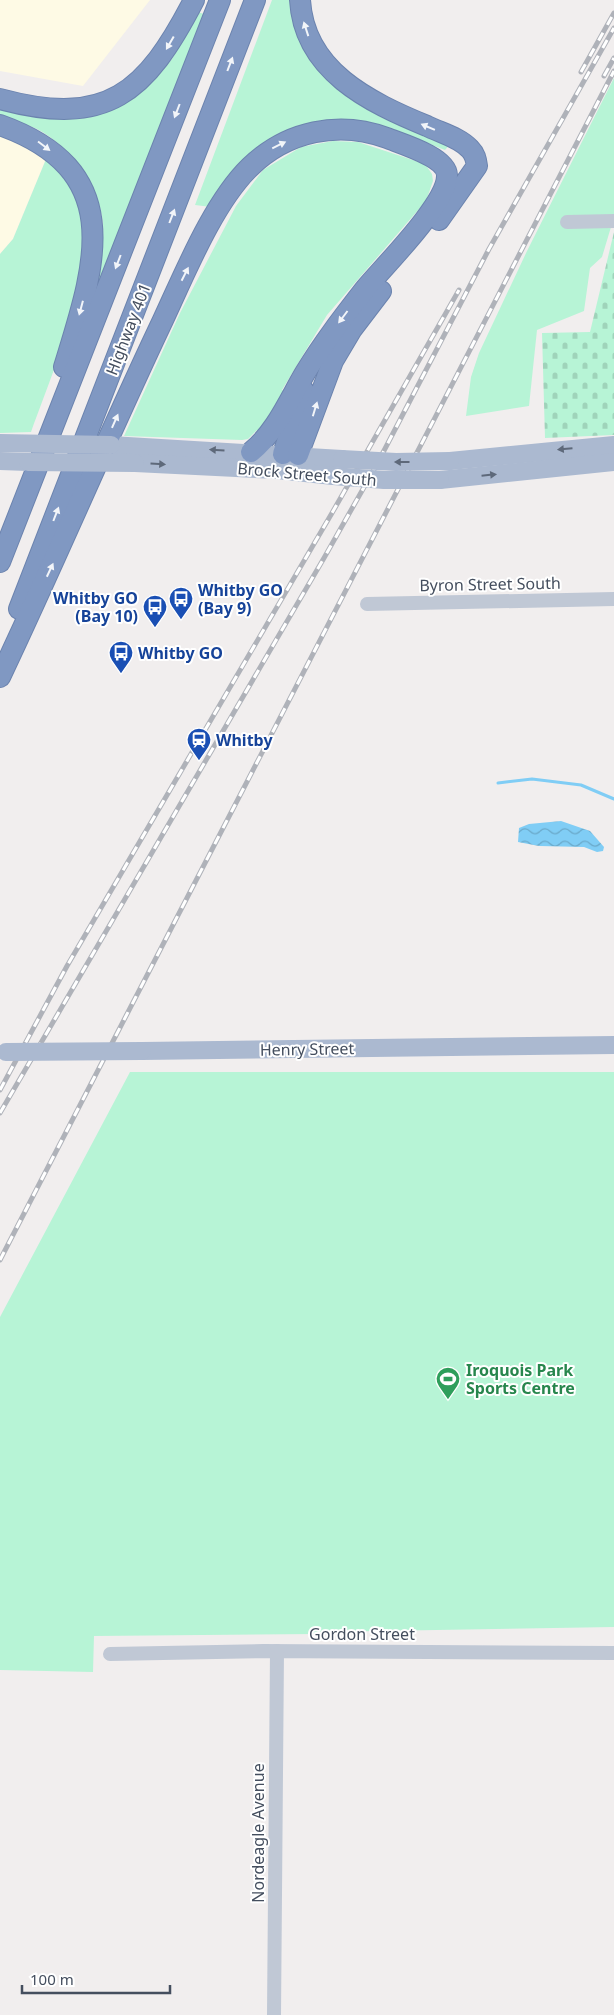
<svg xmlns="http://www.w3.org/2000/svg" width="614" height="2015" viewBox="0 0 614 2015" font-family="'Noto Sans',sans-serif">
<defs>
<pattern id="cemetery-stones" width="16" height="16" patternUnits="userSpaceOnUse" patternTransform="scale(1.25)"><rect width="16" height="16" fill="#b7f4d6"/><path d="M2 7V4a2 2 0 0 1 4 0v3zM10 15v-3a2 2 0 0 1 4 0v3z" fill="#9fd3ba"/></pattern>
<pattern id="water-waves" width="16" height="10" patternUnits="userSpaceOnUse" patternTransform="scale(1.25)"><rect width="16" height="10" fill="#80cdf5"/><path d="M0 5q4-4 8 0t8 0" fill="none" stroke="#6aa9ca"/></pattern>
</defs>
<rect width="100%" height="100%" fill="#f1eeee"/>
<g fill="#fefae5">
<path d="M 0,0 L 150,0 L 83,86 L 0,71 Z"/>
<path d="M 0,131 L 49,152 L 13,239 L 0,254 Z"/>
</g>
<g fill="#b7f4d6">
<path d="M 272,0 L 292,0 L 307,48 L 452,142 L 445,150 C 398,132 363,114 312,123 L 211,207 L 195,205 Z"/>
<path d="M 198,12 L 204,14 L 98,286 C 100,266 104,245 103,224 C 100,187 70,146 37,129 C 26,124 12,120 0,117 L 0,105 L 130,98 L 153,80 L 172,59 Z"/>
<path d="M 614,78 L 614,227 L 611,227 L 602,257 L 590,268 L 584,311 L 537,330 L 529,406 L 466,416 L 471,377 L 479,353 L 527,251 Z"/>
<path d="M 333,141 L 358,142 L 425,164 L 432,174 L 433,181 L 426,201 L 327,315 L 282,390 L 287,393 L 261,433 L 257,430 L 248,439 L 242,440 L 124,436 L 180,313 L 236,206 L 263,170 L 301,147 Z"/>
<path d="M 49,152 C 58,166 80,192 85,207 C 102,257 49,381 31,432 L 0,433 L 0,254 L 13,239 Z"/>
<path d="M 130,1072 L 614,1072 L 614,1627 L 319,1632 L 318,1634 L 94,1636 L 93,1672 L 0,1670 L 0,1317 Z"/>
</g>
<path fill="url(#cemetery-stones)" d="M 614,232 L 614,435 L 545,438 L 542,333 L 590,332 Z"/>
<path fill="url(#water-waves)" d="M 561,821 L 590,831 L 604,847 L 603,851 L 597,852 L 584,847 L 539,846 L 518,842 L 519,828 L 529,824 Z"/>
<g fill="none" stroke-linecap="round" stroke-linejoin="round">
<path stroke="#80cdf5" stroke-width="3" d="M 498,783 L 532,779 L 581,785 L 614,799"/>
<defs>
<g id="highway">
<path d="M 300,0 C 304,71 369,102 427,126 C 441,133 459,137 470,149 C 475,154 476,159 477,166 L 439,220"/>
<path d="M 0,99 C 107,128 146,93 194,0"/>
<path d="M 0,125 C 129,171 95,266 64,367"/>
<path d="M 283,454 L 304,391"/>
<path d="M 298,455 L 333,361 L 352,329 L 381,291"/>
<path d="M 0,562 L 220,0"/>
<path d="M 19,609 L 255,0"/>
<path d="M 0,677 C 56,559 107,438 163,320 C 185,273 213,203 250,167 C 287,131 339,120 387,138 C 402,144 446,157 447,175 C 448,203 384,266 365,289 C 344,316 323,343 305,373 C 289,400 276,432 251,452"/>
</g>
</defs>
<use href="#highway" stroke="#6b83ae" stroke-width="22"/>
<g stroke="#c0c8d5" stroke-width="14">
<path d="M 567,222 L 614,221"/>
<path d="M 367,604 L 614,599"/>
<path d="M 110,1654 L 263,1651 L 614,1653"/>
<path d="M 274,2015 L 277,1651"/>
</g>
<g stroke="#abb9d0" stroke-width="18">
<path d="M 111,445 L 342,459"/>
<path d="M 0,461 L 28,462"/>
<path d="M 450,461 L 614,445"/>
<path d="M 135,463 L 277,470 L 333,476"/>
<path d="M 440,480 L 614,462"/>
<path d="M 142,1051 L 614,1045"/>
</g>
<use href="#highway" stroke="#8098c2" stroke-width="20"/>
<defs>
<g id="rail">
<path d="M 581,72 L 614,13"/>
<path d="M 604,76 L 614,58"/>
<path d="M 0,1090 L 67,966 L 332,513 L 459,290"/>
<path d="M 0,1113 L 324,558 L 376,466 L 489,249 L 614,28"/>
<path d="M 0,1260 L 614,71"/>
</g>
</defs>
<use href="#rail" stroke="#afb2b9" stroke-width="5"/>
<use href="#rail" stroke="#fff" stroke-width="3" stroke-dasharray="9" stroke-linecap="butt"/>
<g stroke="#abb9d0" stroke-width="18">
<path d="M 0,443 L 111,445"/>
<path d="M 342,459 L 396,462 L 450,461"/>
<path d="M 28,462 L 135,463"/>
<path d="M 333,476 L 384,480 L 440,480"/>
<path d="M 6,1052 L 142,1051"/>
</g>
</g>
<defs><path id="oneway-solid" d="M-6-.8H1V-3.2L6.5 0L1 3.2V.8H-6Z" transform="scale(1.25)"/></defs>
<g fill="#f2f5f9">
<use href="#oneway-solid" transform="translate(306 29) rotate(-108)"/>
<use href="#oneway-solid" transform="translate(170 43) rotate(120)"/>
<use href="#oneway-solid" transform="translate(230 64) rotate(-69)"/>
<use href="#oneway-solid" transform="translate(177 111) rotate(111)"/>
<use href="#oneway-solid" transform="translate(428 127) rotate(-157)"/>
<use href="#oneway-solid" transform="translate(279 145) rotate(-26)"/>
<use href="#oneway-solid" transform="translate(44 146) rotate(37)"/>
<use href="#oneway-solid" transform="translate(172 216) rotate(-69)"/>
<use href="#oneway-solid" transform="translate(118 262) rotate(111)"/>
<use href="#oneway-solid" transform="translate(185 274) rotate(-63)"/>
<use href="#oneway-solid" transform="translate(81 308) rotate(105)"/>
<use href="#oneway-solid" transform="translate(343 317) rotate(127)"/>
<use href="#oneway-solid" transform="translate(315 409) rotate(-73)"/>
<use href="#oneway-solid" transform="translate(115 421) rotate(-66)"/>
<use href="#oneway-solid" transform="translate(56 514) rotate(-69)"/>
<use href="#oneway-solid" transform="translate(50 570) rotate(-65)"/>
</g>
<g fill="#5e697a">
<use href="#oneway-solid" transform="translate(565 449) rotate(175)"/>
<use href="#oneway-solid" transform="translate(217 450) rotate(-177)"/>
<use href="#oneway-solid" transform="translate(402 462) rotate(-180)"/>
<use href="#oneway-solid" transform="translate(158 464) rotate(3)"/>
<use href="#oneway-solid" transform="translate(489 475) rotate(-6)"/>
</g>
<defs>
<symbol id="bus-pin" viewBox="-11 -11 22 30"><path d="M0 17L-7.5 6A9.5 9.5 0 1 1 7.5 6Z" fill="#1a4fb4" stroke="#fff"/><path d="M-5-6H5V4H4V6H2V4H-2V6H-4V4H-5ZM-3.5-4V0h7V-4ZM-3.5 1.2v1.5H-2V1.2ZM2 1.2v1.5H3.5V1.2Z" fill="#fff"/></symbol>
<symbol id="station-pin" viewBox="-11 -11 22 30"><path d="M0 17L-7.5 6A9.5 9.5 0 1 1 7.5 6Z" fill="#1a4fb4" stroke="#fff"/><path d="M-3-6H3Q5-6 5-4V2Q5 4 3 4L4.5 6H3L1.5 4h-3L-3 6H-4.5L-3 4Q-5 4-5 2V-4Q-5-6-3-6ZM-3.5-4v3h7v-3ZM-3.5 1v1.5H-2V1ZM2 1v1.5H3.5V1Z" fill="#fff"/></symbol>
<symbol id="stadium-pin" viewBox="-11 -11 22 30"><path d="M0 17L-7.5 6A9.5 9.5 0 1 1 7.5 6Z" fill="#2e9e5b" stroke="#fff"/><path d="M0-5a6.5 5 0 1 0 0 10a6.5 5 0 1 0 0-10ZM-3.5-1.8h7v3.6h-7Z" fill="#fff"/></symbol>
</defs>
<g fill-rule="evenodd">
<use href="#bus-pin" x="167" y="585" width="28" height="38"/>
<use href="#bus-pin" x="141" y="593" width="28" height="38"/>
<use href="#bus-pin" x="107" y="639" width="28" height="38"/>
<use href="#station-pin" x="185" y="726" width="28" height="38"/>
<use href="#stadium-pin" x="434" y="1365" width="28" height="38"/>
</g>
<g text-anchor="middle" dominant-baseline="central" stroke-width="4" stroke-linejoin="round" paint-order="stroke">
<g font-size="16" fill="#444e5e" stroke="#fff">
<text transform="translate(128 329) rotate(-69)">Highway 401</text>
<text transform="translate(307 474) rotate(5)">Brock Street South</text>
<text transform="translate(490 584) rotate(-1)">Byron Street South</text>
<text transform="translate(307 1049) rotate(-1)">Henry Street</text>
<text x="362" y="1634">Gordon Street</text>
<text transform="translate(258 1833) rotate(-90)">Nordeagle Avenue</text>
</g>
<g font-size="16" font-weight="bold" fill="#164399" stroke="#fff" text-anchor="start">
<text x="198" y="590">Whitby GO<tspan x="198" dy="18">(Bay 9)</tspan></text>
<text x="138" y="598" text-anchor="end">Whitby GO<tspan x="138" dy="18">(Bay 10)</tspan></text>
<text x="138" y="653">Whitby GO</text>
<text x="216" y="740">Whitby</text>
</g>
<g font-size="16" font-weight="bold" fill="#27864d" stroke="#fff" text-anchor="start">
<text x="466" y="1370">Iroquois Park<tspan x="466" dy="18">Sports Centre</tspan></text>
</g>
</g>
<path d="M22 1985v8h148v-8" fill="none" stroke="#444e5e" stroke-width="2.5"/>
<text x="30" y="1985" font-size="15" fill="#444e5e" stroke="#ffffff" stroke-width="4" paint-order="stroke">100 m</text>
</svg>
